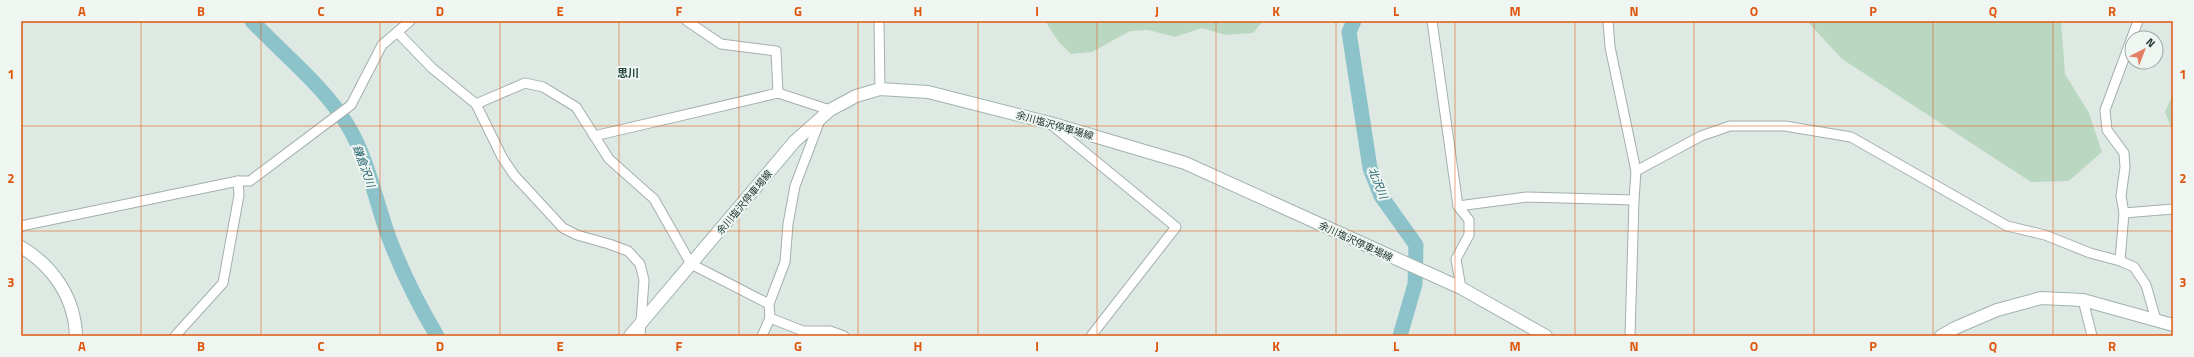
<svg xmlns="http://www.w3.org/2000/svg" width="2194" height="357" font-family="'Titillium Web','Noto Sans JP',sans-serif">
	<rect width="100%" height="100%" fill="#dfe9e4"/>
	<g fill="#bad8c1">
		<polygon points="1045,21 1263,21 1253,33 1226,35 1202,28 1175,37 1148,30 1130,31 1092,52 1071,54 1058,41"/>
		<polygon points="1807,21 2061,21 2065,74 2089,113 2102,152 2069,181 2031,182 1842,59"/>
		<polygon points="2173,94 2173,132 2165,112"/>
	</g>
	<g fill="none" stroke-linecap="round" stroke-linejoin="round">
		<g stroke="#8cc2c9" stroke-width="15">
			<path d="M252,21C284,55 324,86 348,126C368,159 375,199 388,235C401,270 418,304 437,336"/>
			<polyline points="1354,21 1349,32 1370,168 1381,196 1416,245 1415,284 1400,336"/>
		</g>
		<g stroke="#a3b0ab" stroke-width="11">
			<g id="minor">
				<polyline points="687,21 721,44 776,51 778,93"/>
				<polyline points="879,21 880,89"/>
				<polyline points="1432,21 1458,206 1469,220 1469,235 1456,259 1461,288"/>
				<polyline points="1608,21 1610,47 1636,171 1634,200 1630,336"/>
				<polyline points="398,33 432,68 476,104 502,157 514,175 563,228 577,235 609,244 628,251 640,264 644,280 640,336"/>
				<polyline points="476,104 525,83 543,87 576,107 609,159 654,199 691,264 769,304"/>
				<polyline points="1053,126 1176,227 1091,336"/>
				<polyline points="594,136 778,93 830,110"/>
				<polyline points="1636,171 1701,136 1730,126 1785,126 1851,137 2007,226 2045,235 2090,253 2120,261 2134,267 2146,285 2156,320"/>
				<polyline points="1458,206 1527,197 1634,200"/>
				<polyline points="2124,213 2173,209"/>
				<polyline points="21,226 238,181 250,181 351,105 382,45 410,21"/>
				<polyline points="2120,261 2124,213 2121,196 2125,167 2124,153 2107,130 2105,110 2138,21"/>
				<polyline points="2083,300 2092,336"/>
				<polyline points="770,318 803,331 830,331 844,336"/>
				<polyline points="175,336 223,283 239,195 238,181"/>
				<polyline points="762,336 770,318 769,304 785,262 788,224 795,186 820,120"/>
			</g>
		</g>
		<g stroke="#a0b3ac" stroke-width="14">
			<g id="secondary">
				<path d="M21,247C53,266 75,298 76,336"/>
				<polyline points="630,336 795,141 830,110 856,96 880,89 928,92 1050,123 1185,163 1461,288 1546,336"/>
				<polyline points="1941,336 1955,328 1997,310 2041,298 2083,300 2173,325"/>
			</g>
		</g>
		<use href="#minor" stroke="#fff" stroke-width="9"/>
		<use href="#secondary" stroke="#fff" stroke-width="12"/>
	</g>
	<path fill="none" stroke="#de570e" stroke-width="1" stroke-opacity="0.55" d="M141,21V336M261,21V336M380,21V336M500,21V336M619,21V336M739,21V336M858,21V336M978,21V336M1097,21V336M1216,21V336M1336,21V336M1455,21V336M1575,21V336M1694,21V336M1814,21V336M1933,21V336M2053,21V336M21,126H2173M21,231H2173"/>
	<g text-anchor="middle" stroke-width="4" stroke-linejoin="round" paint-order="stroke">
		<g font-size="10" fill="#223731" stroke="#eff6f2">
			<text transform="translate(1055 125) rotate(16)" y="4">余川塩沢停車場線</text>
			<text transform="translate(744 202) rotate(-50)" y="4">余川塩沢停車場線</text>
			<text transform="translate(1356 241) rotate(25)" y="4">余川塩沢停車場線</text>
		</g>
		<g font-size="11" font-weight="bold" fill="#20473c" stroke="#eff6f2">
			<text x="628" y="77">思川</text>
		</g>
		<g font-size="11" font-style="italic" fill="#23626d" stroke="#eff6f2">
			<text transform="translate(364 166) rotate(70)" y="4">鎌倉沢川</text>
			<text transform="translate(1378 183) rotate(68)" y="4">北沢川</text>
		</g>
	</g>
	<rect width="2194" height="357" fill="none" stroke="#eff6f2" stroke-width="44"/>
	<g transform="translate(2144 50) rotate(42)"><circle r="19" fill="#eff6f2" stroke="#9daaa5"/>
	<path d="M0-3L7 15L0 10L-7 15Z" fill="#e37e63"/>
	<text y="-6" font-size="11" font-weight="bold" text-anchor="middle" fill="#223731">N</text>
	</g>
	<rect x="22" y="22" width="2150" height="313" fill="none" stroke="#de570e" stroke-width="1.5"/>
	<g font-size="13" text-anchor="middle" font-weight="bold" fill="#de570e">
		<text x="82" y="16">A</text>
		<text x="201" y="16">B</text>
		<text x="321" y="16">C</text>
		<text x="440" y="16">D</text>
		<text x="560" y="16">E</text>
		<text x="679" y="16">F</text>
		<text x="798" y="16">G</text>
		<text x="918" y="16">H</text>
		<text x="1037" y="16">I</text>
		<text x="1157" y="16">J</text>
		<text x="1276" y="16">K</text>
		<text x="1396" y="16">L</text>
		<text x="1515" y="16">M</text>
		<text x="1634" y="16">N</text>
		<text x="1754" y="16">O</text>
		<text x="1873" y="16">P</text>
		<text x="1993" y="16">Q</text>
		<text x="2112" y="16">R</text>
		<text x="11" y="79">1</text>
		<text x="2183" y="79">1</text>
		<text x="11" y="183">2</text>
		<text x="2183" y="183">2</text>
		<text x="11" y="287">3</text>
		<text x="2183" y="287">3</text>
		<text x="82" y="351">A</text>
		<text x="201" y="351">B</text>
		<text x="321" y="351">C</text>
		<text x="440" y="351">D</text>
		<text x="560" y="351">E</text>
		<text x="679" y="351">F</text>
		<text x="798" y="351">G</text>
		<text x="918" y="351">H</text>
		<text x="1037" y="351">I</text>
		<text x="1157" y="351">J</text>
		<text x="1276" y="351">K</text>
		<text x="1396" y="351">L</text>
		<text x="1515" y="351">M</text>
		<text x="1634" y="351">N</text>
		<text x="1754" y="351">O</text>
		<text x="1873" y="351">P</text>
		<text x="1993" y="351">Q</text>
		<text x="2112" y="351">R</text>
	</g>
</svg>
